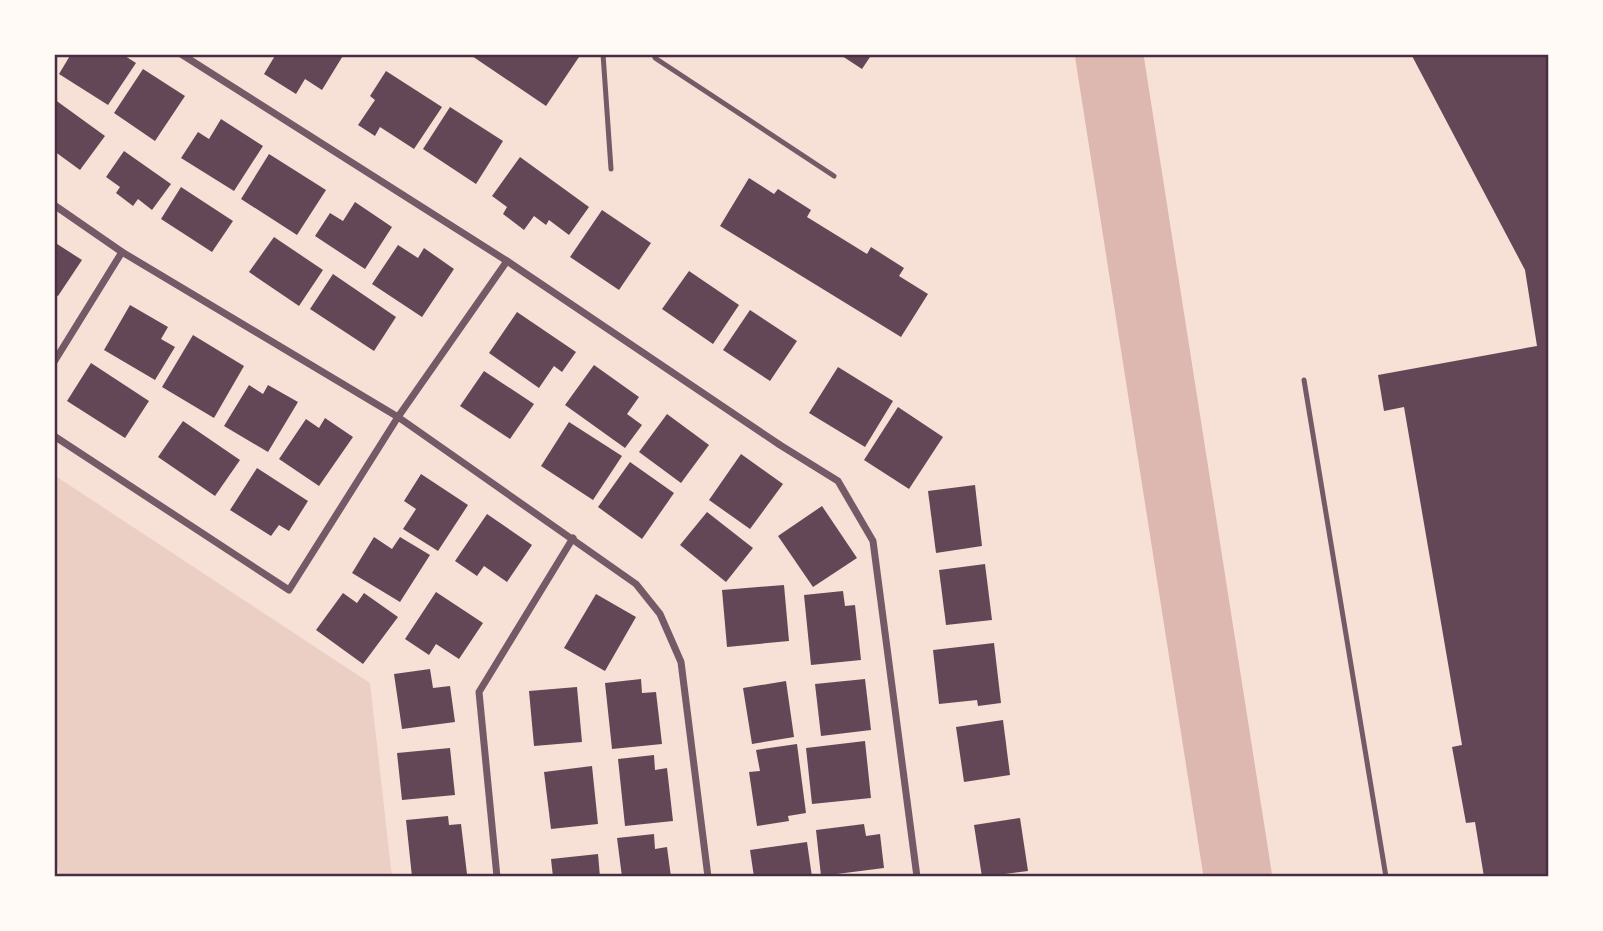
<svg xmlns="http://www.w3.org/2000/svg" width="1603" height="931" font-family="Ubuntu,sans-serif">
	<rect width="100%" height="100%" fill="#f7e1d7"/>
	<polygon fill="#ebcfc5" points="54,475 370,683 392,877 61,877 54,860"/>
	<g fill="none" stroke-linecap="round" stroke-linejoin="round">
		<polyline stroke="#dcb8b0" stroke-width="68" points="1109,54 1238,877"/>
	</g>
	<g fill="#644757">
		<polygon points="71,54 122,54 136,63 108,105 59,74"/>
		<polygon points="276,54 344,54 322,90 305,79 296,94 264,74"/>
		<polygon points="469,54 575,54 579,57 546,106"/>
		<polygon points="839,54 872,54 862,69"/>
		<polygon points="1411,54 1549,54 1549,877 1484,877 1475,822 1466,823 1452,747 1462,745 1404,407 1384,411 1378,375 1537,346 1525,270"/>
		<polygon points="143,69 185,96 155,141 114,113"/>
		<polygon points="386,71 442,107 414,149 380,127 375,136 358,125 375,100 370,96"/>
		<polygon points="54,99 105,136 80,170 54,151"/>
		<polygon points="450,107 503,141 476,184 423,149"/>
		<polygon points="221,119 263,146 234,191 181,158 198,132 209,139"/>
		<polygon points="124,151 171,184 152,210 138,199 133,206 116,193 120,187 106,177"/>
		<polygon points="269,154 326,190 297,235 241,199"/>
		<polygon points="520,157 589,207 569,235 549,220 546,225 534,216 524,230 503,214 507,207 492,196"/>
		<polygon points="749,178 774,194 778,189 811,210 807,217 867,254 871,247 904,268 899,276 928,294 901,337 720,226"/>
		<polygon points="181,187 233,221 212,252 161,219"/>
		<polygon points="355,202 392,227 365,269 315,236 330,213 343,221"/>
		<polygon points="602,210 651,243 619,290 570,257"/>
		<polygon points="274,237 323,270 299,306 249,272"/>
		<polygon points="54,242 82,260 58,296 54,294"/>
		<polygon points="398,245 418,258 424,248 454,269 422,317 372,284"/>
		<polygon points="689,271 739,305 713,344 662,309"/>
		<polygon points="333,274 396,317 374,351 310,309"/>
		<polygon points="130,305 168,327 161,339 175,347 155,380 104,350"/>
		<polygon points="750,310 797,341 770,381 723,350"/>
		<polygon points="517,312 576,352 562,372 554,366 539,388 489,353"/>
		<polygon points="193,335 244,366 214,418 162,387"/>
		<polygon points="91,363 149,401 125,438 67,401"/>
		<polygon points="594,365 639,397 627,414 642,425 625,448 565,405"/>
		<polygon points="838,367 893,401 865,447 809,413"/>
		<polygon points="484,371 534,404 510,439 460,406"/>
		<polygon points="249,385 263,394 268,385 298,402 268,452 224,426"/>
		<polygon points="898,407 943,437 909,489 864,460"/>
		<polygon points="667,414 709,445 681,483 639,452"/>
		<polygon points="325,418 353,437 319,486 279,459 306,419 319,428"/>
		<polygon points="183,421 240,460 215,496 158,457"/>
		<polygon points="569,422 622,456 593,500 541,466"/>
		<polygon points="741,454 783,484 750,529 709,500"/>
		<polygon points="630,462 674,493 642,539 598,507"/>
		<polygon points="257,468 308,501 289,531 279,525 271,536 230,510"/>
		<polygon points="421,474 468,505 438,551 403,529 416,509 404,501"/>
		<polygon points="975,485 982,546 936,553 928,491"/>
		<polygon points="822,506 857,558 813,587 778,536"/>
		<polygon points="707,512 753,548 726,582 680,545"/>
		<polygon points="487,514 532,545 507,582 484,566 477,576 455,561"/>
		<polygon points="374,537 392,549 400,537 430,555 400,602 352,573"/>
		<polygon points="985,564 992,620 946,625 939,570"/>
		<polygon points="784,585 789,641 727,647 722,590"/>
		<polygon points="843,591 845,606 855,605 861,660 811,665 804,595"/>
		<polygon points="436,592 483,623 459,659 436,644 429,655 405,639"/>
		<polygon points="343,593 357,603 364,593 398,617 363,664 316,630"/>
		<polygon points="596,594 636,617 605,671 564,648"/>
		<polygon points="994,643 1001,703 978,706 977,700 939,704 933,650"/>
		<polygon points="430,669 433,688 450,686 455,722 402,729 394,674"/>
		<polygon points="641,679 642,693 656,692 662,744 612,749 605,683"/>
		<polygon points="865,679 871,730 821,736 815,684"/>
		<polygon points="786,681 794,737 752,744 743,688"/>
		<polygon points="577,687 582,742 534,746 529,691"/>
		<polygon points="1003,720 1010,775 964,782 956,727"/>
		<polygon points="865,741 871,798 812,804 806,748"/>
		<polygon points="797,744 806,813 788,816 789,821 757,826 749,772 760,771 756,750"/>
		<polygon points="450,748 455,795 402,800 397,753"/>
		<polygon points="654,755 655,770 667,768 673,821 625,826 618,759"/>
		<polygon points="592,766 598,824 551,829 544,772"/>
		<polygon points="448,816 449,825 461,824 467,874 412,877 406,820"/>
		<polygon points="1020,818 1028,871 982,877 974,825"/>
		<polygon points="864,824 866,836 880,834 884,868 821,876 816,830"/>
		<polygon points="654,834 655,849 667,847 671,877 622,877 617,838"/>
		<polygon points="807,842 812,877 754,877 750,850"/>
		<polygon points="598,854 600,877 553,877 551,859"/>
	</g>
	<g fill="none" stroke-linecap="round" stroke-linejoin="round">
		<g stroke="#755966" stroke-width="5">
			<polyline points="603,54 611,169"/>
			<polyline points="654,54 655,58 834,176"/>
			<polyline points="1304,380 1386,877"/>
		</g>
		<g stroke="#755966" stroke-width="7">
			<polyline points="181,54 507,261 780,445 838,481 873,541 917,877"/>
			<polyline points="54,205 122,252 398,417 636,584 660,614 681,662 708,877"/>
			<polyline points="54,362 122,252"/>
			<polyline points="54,436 289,590 398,417 507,261"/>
			<polyline points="497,877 479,692 573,538"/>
		</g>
	</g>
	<rect width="1603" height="931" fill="none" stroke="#fffaf5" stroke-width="112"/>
	<rect x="56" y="56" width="1491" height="819" fill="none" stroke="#4a2c40" stroke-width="2.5"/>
</svg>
